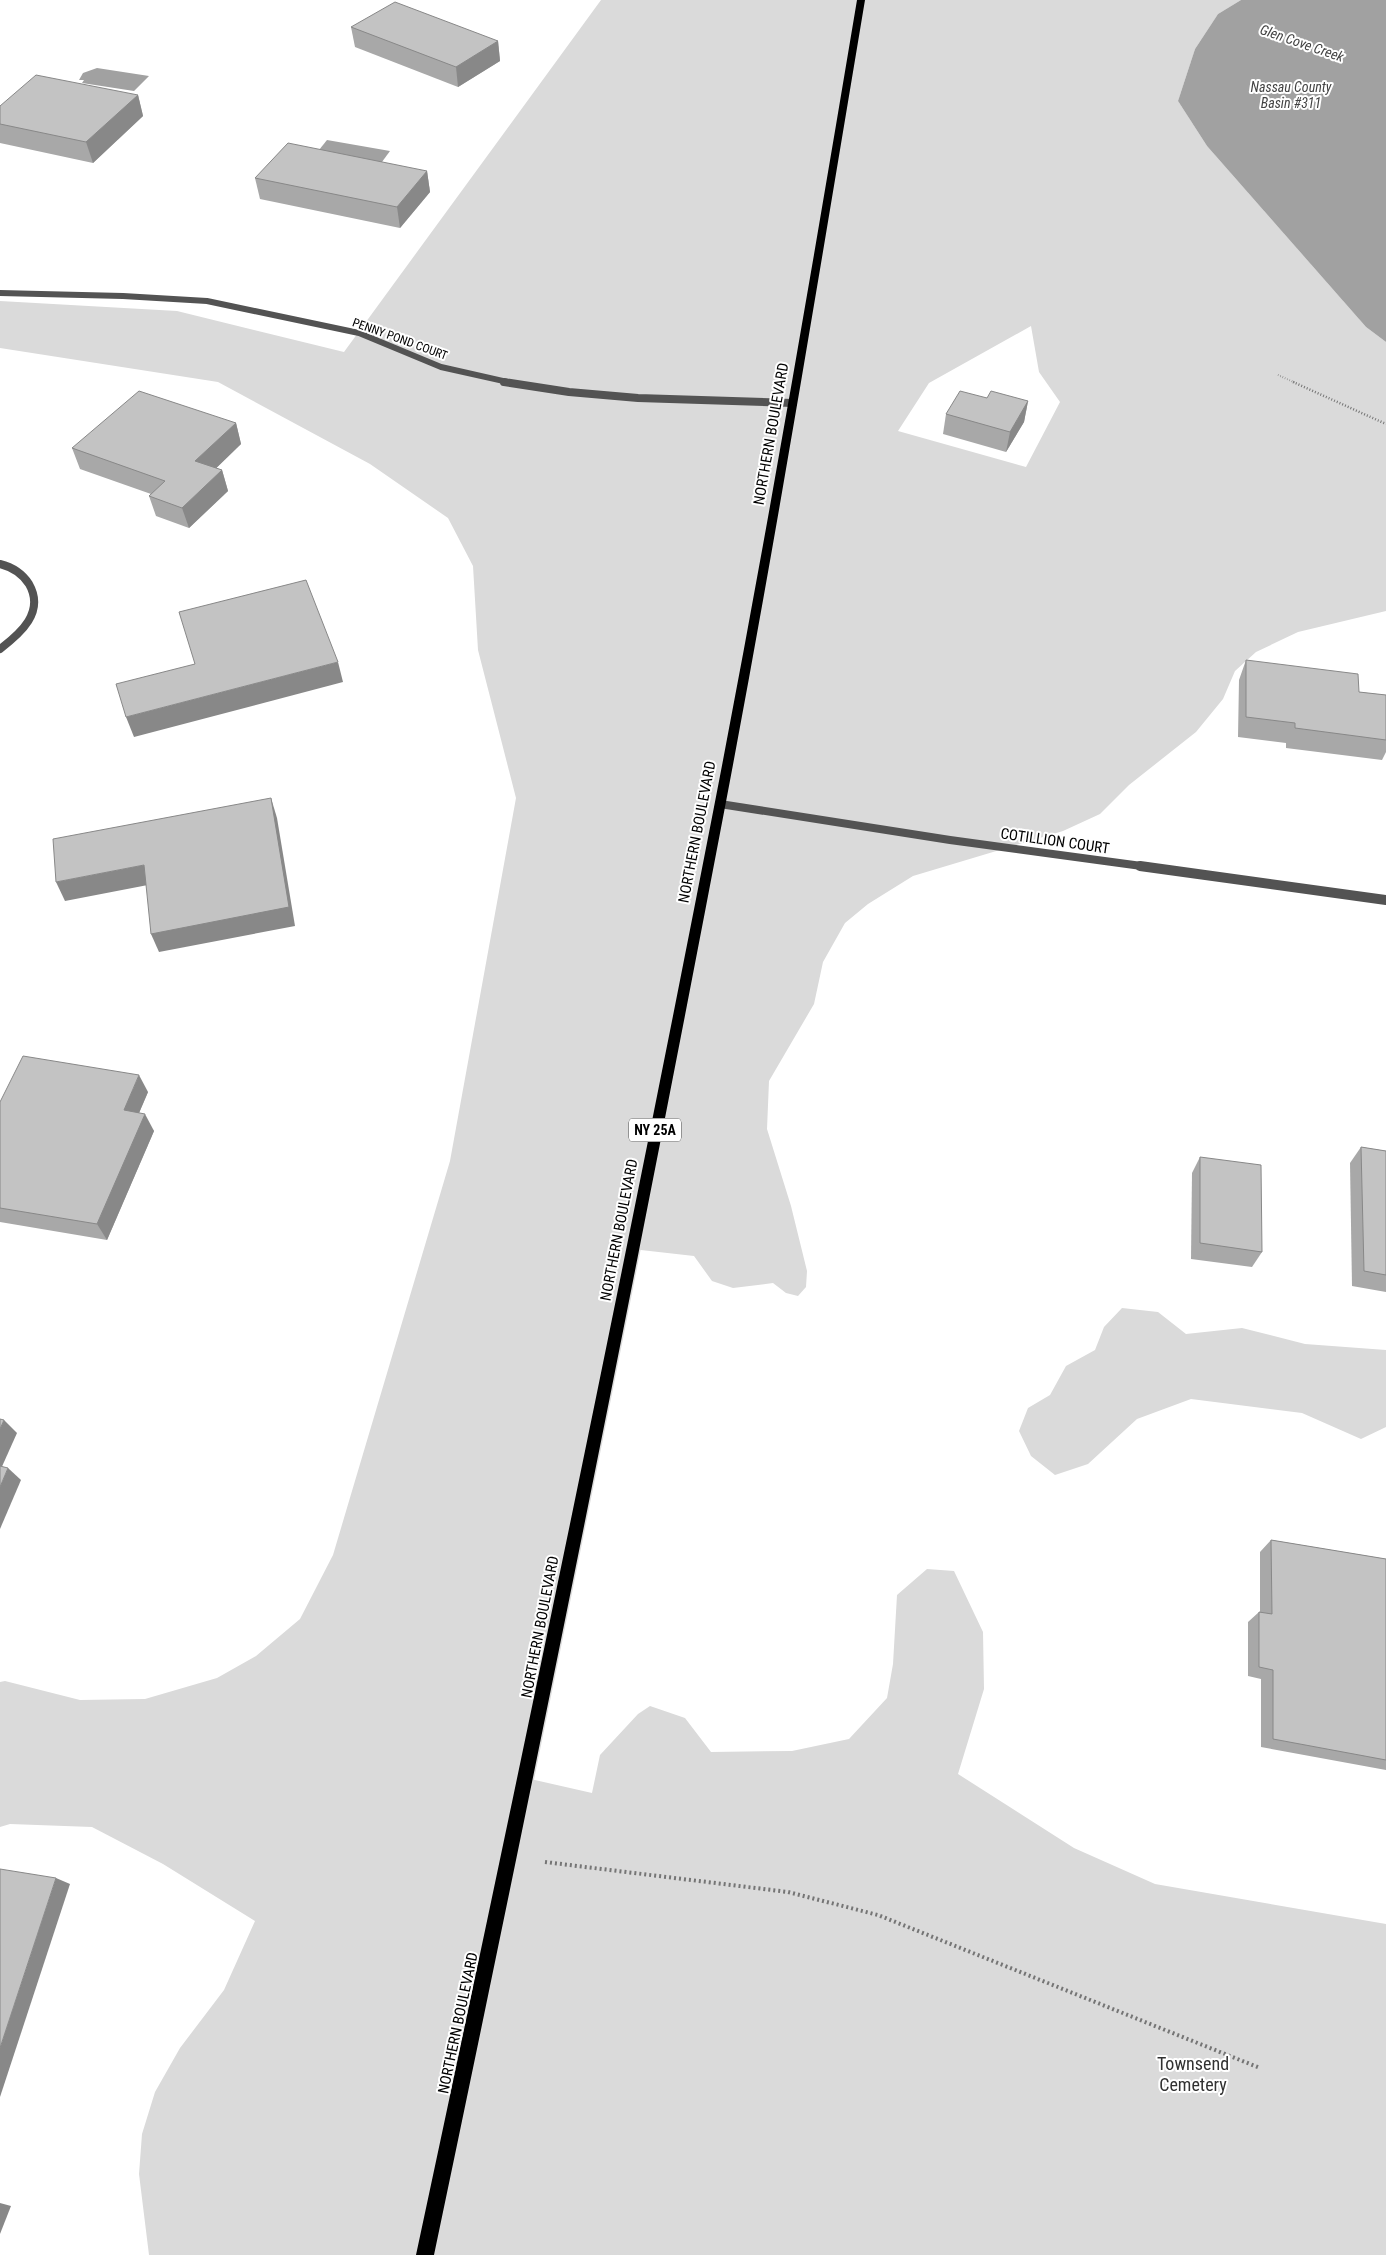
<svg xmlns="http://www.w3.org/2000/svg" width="1386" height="2255" font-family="'Roboto Condensed',sans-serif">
	<rect width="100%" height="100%" fill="#fff"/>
	<g fill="#dadada" fill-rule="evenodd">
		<path d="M601,0H1241L1218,14L1195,49L1178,101L1207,146L1366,327L1386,342V611L1298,632L1256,652L1235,671L1223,699L1196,732L1129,785L1100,814L1063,831L913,876L868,904L845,923L823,962L814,1004L769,1081L767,1129L791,1206L807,1271L806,1287L798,1296L786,1293L773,1283L733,1288L712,1281L694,1256L632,1249L526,1778L592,1793L600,1755L638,1714L650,1706L685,1718L711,1752L792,1751L849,1739L887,1698L893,1664L897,1595L927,1569L954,1571L983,1632L984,1689L958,1774L1074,1848L1155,1884L1386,1924V2255H149L139,2174L142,2134L155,2092L180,2048L224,1990L255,1921L163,1864L92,1827L10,1824L0,1827V1682L5,1681L80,1700L145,1699L217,1678L256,1656L300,1619L333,1555L450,1161L516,798L478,650L473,566L448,518L370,464L218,382L0,348V301L177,311L344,352ZM1031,326L1039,372L1060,402L1026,467L898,431L929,383Z"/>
		<polygon points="1122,1308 1158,1312 1186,1334 1242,1328 1305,1344 1386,1350 1386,1427 1361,1439 1302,1413 1191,1399 1137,1419 1088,1464 1055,1475 1031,1456 1019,1431 1028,1408 1050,1395 1066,1366 1095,1350 1104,1327"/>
	</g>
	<g fill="#a1a1a1">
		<polygon points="1241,0 1386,0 1386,342 1366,327 1207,146 1178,101 1195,49 1218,14"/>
		<polygon points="97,68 149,76 134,91 82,83 84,80 79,80 83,73"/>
		<polygon points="327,140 390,151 379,166 315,155"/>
	</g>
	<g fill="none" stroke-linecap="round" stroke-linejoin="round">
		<g stroke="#dbdbdb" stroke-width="3">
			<path id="primary" d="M857,0H865C820,269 776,539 725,807C633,1291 535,1773 434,2255H416C519,1773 620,1291 714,807C766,539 812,269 857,0Z"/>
		</g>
		<polyline stroke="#757575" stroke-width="2" stroke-dasharray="0.5 2" stroke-linecap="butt" points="1278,375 1296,383"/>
		<polyline stroke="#757575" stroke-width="2.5" stroke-dasharray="1 2" stroke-linecap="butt" points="1293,382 1386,424"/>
		<polyline stroke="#757575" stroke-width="4" stroke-dasharray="2 3" stroke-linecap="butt" points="545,1862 788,1892 878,1915 1260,2068"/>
		<polyline stroke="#535353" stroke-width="6" points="0,293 123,296 207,301 359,333 441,367 512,383"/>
		<g stroke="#535353" stroke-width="8">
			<polyline points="504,382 569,392 638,398 793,403"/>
			<path d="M0,564C12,567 22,573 29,584C45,612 21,633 0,649"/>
			<polyline points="720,804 950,840 1149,867"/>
		</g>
		<polyline stroke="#535353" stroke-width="10" points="1140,866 1386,900"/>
		<use href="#primary" fill="#000" fill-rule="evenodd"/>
	</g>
	<g fill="#a8a8a8">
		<polygon points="351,27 498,41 500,61 458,87 355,47"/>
		<polygon points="138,95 143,116 93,163 0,143 0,106"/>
		<polygon points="427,171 430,192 400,228 260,199 255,178"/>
		<polygon points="987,398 1028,401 1024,422 1006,452 943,434 946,414"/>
		<polygon points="236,423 241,444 216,468 222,470 228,491 189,528 156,516 149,496 151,494 80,469 72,448"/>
		<polygon points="1246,660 1359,692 1386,695 1386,752 1382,760 1286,748 1286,743 1238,737 1239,680"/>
		<polygon points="148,1092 139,1113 154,1131 107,1240 0,1222 0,1102"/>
		<polygon points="1361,1147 1386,1151 1386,1292 1352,1286 1350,1163"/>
		<polygon points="1200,1157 1262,1252 1252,1267 1191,1259 1192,1173"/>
		<polygon points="1271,1540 1386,1559 1386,1770 1261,1747 1261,1679 1248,1676 1248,1622 1259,1612 1260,1612 1260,1552"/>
	</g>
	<g fill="#888">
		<polygon points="498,41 500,61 458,87 456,67"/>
		<polygon points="138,95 143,116 93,163 86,142"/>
		<polygon points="427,171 430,192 400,228 397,207"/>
		<polygon points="1028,401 1024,422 1006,452 1010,432"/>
		<polygon points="236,423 241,444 202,482 195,461"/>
		<polygon points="222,470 228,491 189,528 182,508"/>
		<polygon points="338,662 343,682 134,737 126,717"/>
		<polygon points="271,798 277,818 295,926 159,952 151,934"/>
		<polygon points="144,865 153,884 65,901 56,882"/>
		<polygon points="139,1075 148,1092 133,1127 124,1110"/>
		<polygon points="145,1114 154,1131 107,1240 97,1224"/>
		<polygon points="4,1420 17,1433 0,1471 0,1429"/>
		<polygon points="8,1468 21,1480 0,1529 0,1487"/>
		<polygon points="56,1878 70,1884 0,2097 0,2048"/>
		<polygon points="0,2203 11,2206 0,2234"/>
	</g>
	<g fill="#c3c3c3" stroke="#888">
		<polygon points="395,2 498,41 456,67 351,27"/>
		<polygon points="36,75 138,95 86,142 0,124 0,106"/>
		<polygon points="288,143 427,171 397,207 255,178"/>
		<polygon points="139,391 236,423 195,461 222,470 182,508 149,496 165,481 72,448"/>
		<polygon points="960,391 987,398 991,391 1028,401 1010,432 946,414"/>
		<polygon points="306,580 338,662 126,717 116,684 195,664 179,612"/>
		<polygon points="1246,660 1358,674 1359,692 1386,695 1386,740 1295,728 1295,723 1246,717"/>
		<polygon points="271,798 289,907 151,934 144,865 56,882 53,839"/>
		<polygon points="23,1056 139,1075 124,1110 145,1114 97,1224 0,1208 0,1102"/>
		<polygon points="1361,1147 1386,1151 1386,1275 1364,1271"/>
		<polygon points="1200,1157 1261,1165 1262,1252 1200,1243"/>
		<polygon points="0,1419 4,1420 0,1429"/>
		<polygon points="0,1466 8,1468 0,1487"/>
		<polygon points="1271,1540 1386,1559 1386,1760 1273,1739 1273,1670 1259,1667 1259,1612 1272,1614"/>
		<polygon points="0,1869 56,1878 0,2048"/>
	</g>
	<g text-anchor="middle" stroke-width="4" stroke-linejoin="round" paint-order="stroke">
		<g font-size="12" fill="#000" stroke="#fff">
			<text transform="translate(400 339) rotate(20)" y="4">PENNY POND COURT</text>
		</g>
		<g font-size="14" font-style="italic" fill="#424242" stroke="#fff">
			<text transform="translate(1302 43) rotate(19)" y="5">Glen Cove Creek</text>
			<text x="1291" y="92">Nassau County<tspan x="1291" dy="16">Basin #311</tspan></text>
		</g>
		<rect fill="#fff" stroke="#4c4c4c" stroke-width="1" x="629" y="1118.5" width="52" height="23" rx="4"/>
		<g font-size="14" font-weight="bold" fill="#000">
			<text x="655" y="1135">NY 25A</text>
		</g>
		<g font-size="15" fill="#000" stroke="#fff">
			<text transform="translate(771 434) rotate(-80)" y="5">NORTHERN BOULEVARD</text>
			<text transform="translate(697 832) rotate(-79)" y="5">NORTHERN BOULEVARD</text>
			<text transform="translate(1055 841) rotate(8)" y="5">COTILLION COURT</text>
			<text transform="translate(619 1230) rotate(-79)" y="5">NORTHERN BOULEVARD</text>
			<text transform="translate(540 1627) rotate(-79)" y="5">NORTHERN BOULEVARD</text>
			<text transform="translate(458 2023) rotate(-78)" y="5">NORTHERN BOULEVARD</text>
		</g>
		<g font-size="18" fill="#313131" stroke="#fff">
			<text x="1193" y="2070">Townsend<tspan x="1193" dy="21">Cemetery</tspan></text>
		</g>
	</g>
</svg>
